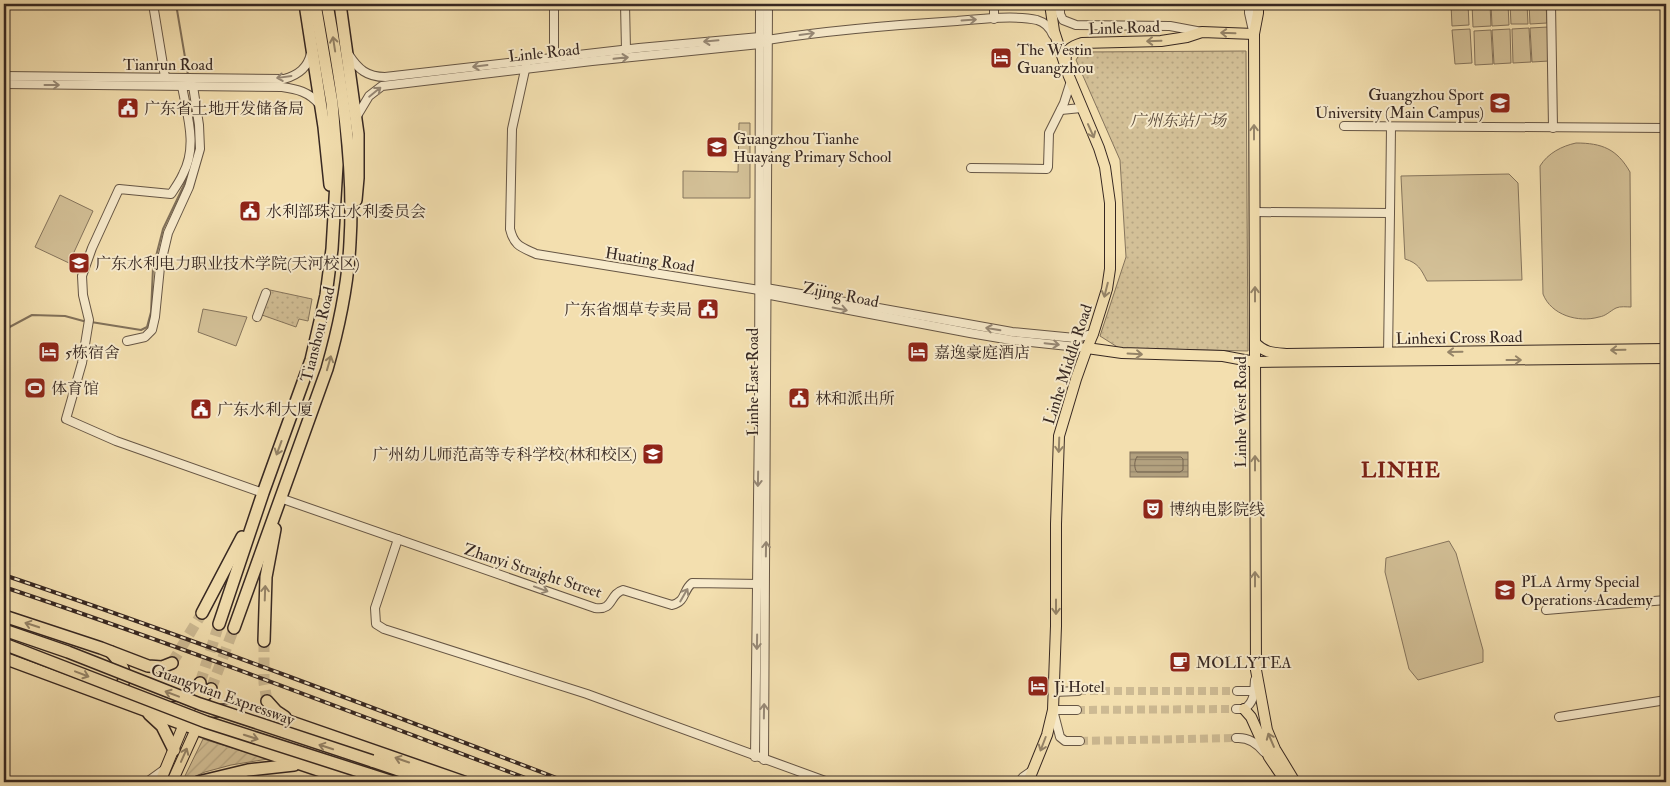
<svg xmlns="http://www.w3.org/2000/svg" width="1670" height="786" font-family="'IM FELL Double Pica','Noto Serif SC',serif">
	<defs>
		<pattern id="park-dots" width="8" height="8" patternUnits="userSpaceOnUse" patternTransform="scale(1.25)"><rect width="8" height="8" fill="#d3c097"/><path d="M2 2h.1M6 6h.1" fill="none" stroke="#b6a582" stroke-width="1.8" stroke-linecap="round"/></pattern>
		<pattern id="garden-furrows" width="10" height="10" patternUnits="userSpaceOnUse" patternTransform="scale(1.25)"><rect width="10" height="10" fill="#d3c097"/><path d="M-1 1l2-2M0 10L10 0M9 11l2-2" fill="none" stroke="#b6a582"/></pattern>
		<pattern id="water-rules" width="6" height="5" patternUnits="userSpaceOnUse" patternTransform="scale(1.25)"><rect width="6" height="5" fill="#b3a17f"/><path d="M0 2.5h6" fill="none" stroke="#928368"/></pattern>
	</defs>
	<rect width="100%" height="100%" fill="#f3dfaf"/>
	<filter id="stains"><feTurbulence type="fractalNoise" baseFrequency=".004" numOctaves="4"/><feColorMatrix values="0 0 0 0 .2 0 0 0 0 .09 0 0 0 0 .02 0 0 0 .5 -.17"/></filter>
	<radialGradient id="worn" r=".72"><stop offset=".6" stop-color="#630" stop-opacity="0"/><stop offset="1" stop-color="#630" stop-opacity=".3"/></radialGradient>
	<g fill="url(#park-dots)" stroke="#85745c">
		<polygon points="1246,51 1248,351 1119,348 1100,336 1126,257 1120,160 1076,60 1081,52"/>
		<polygon points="270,290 312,299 308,321 299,319 296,327 262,315"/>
	</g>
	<polygon fill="url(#garden-furrows)" stroke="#85745c" points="203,739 268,759 231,765 205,772 182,782"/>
	<g fill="#d3c097" stroke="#85745c">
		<polygon points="1451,4 1468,4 1469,25 1452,26"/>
		<polygon points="1472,4 1490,4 1491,26 1473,27"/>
		<polygon points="1491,4 1508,4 1509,25 1492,26"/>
		<polygon points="1510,4 1527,4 1528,24 1511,24"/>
		<polygon points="1529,4 1546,4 1547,23 1530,24"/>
		<polygon points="1548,27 1549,61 1532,62 1530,28"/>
		<polygon points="1529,28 1531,62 1513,63 1512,29"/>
		<polygon points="1470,29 1472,63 1455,64 1452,30"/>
		<polygon points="1510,29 1511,63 1494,64 1492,30"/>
		<polygon points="1491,30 1493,64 1475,65 1474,31"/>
		<polygon points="739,123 750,123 750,198 683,198 683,171 738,172"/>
		<path d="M1576,143C1602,143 1617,149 1630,172L1631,307C1627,307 1620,306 1616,308C1610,311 1606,316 1599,317C1578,323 1551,315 1543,294L1540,166C1548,153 1562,146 1576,143Z"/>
		<path d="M1509,174L1518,183L1522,280L1427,281C1421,269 1418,263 1405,259L1401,176Z"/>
		<polygon points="60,195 93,211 69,263 35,247"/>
		<polygon points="203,309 247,317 236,346 198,332"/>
		<polygon points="1449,541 1456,553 1483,650 1483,662 1418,680 1409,669 1385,572 1386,558"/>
	</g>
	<rect fill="url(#water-rules)" stroke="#81715a" x="1130" y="452" width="58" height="25"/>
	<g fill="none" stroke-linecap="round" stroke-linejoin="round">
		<path stroke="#756450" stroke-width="1" d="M1137,457H1181L1183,459V470L1180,472H1137C1134,469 1134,460 1137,457Z"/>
		<g stroke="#81715a" stroke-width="2">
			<polyline points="176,4 188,75"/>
			<polyline points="192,159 196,148 194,119"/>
			<polyline points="91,322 141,330 147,327 151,312 153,268 163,229 184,185 188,171"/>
			<polyline points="4,330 32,315 65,316 87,322"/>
		</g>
		<g stroke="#cdba93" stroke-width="8" stroke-dasharray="8 4" stroke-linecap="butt">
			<polyline points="1078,691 1237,691"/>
			<polyline points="1077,710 1236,709"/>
			<polyline points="1080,741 1236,738"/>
		</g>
		<g stroke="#cdba93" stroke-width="11" stroke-dasharray="11 5.5" stroke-linecap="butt">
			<polyline points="264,641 264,683 267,701"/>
			<polyline points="172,663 202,613"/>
			<polyline points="200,683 219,624"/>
			<polyline points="211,689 234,628"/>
		</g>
		<g stroke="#665645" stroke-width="10">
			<g id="minor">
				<polyline points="153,4 165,77"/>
				<polyline points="554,4 554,58"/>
				<polyline points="625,4 626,50"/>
				<polyline points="994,4 994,19"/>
				<polyline points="1060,4 1060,14 1063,20 1076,25 1170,26 1202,32"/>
				<polyline points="1249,4 1249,13 1253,31"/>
				<polyline points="1551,4 1553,128"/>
				<path d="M349,55C358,69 367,77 385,77L639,48L760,37L763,39"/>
				<path d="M527,61L512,129L510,229C514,246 521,247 536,254L759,290L765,294L970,333L1011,340L1087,348"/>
				<path d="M4,76L284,79C298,75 308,68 311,53"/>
				<path d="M4,84L282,87C297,89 309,92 319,104"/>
				<path d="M182,86C187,115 198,146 183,174C180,181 175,188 171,194L119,189L92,248L82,276L83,295L89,320L82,363L66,419L116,441L263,493"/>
				<polyline points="1061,110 1081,108"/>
				<path d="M357,120V116L369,96L382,86L592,61L760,44L767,40C830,30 893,25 957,21C979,19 1016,15 1037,20C1044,22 1050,28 1053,35"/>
				<polyline points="1344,126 1666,128"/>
				<polyline points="971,168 1047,169 1048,167 1049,133 1064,103 1071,81"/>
				<polyline points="1254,212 1390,213 1391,127"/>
				<polyline points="761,290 766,288 795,293 1012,332 1075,338 1093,334"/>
				<polyline points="257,317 266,293"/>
				<polyline points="127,341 145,337 152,330 155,317 160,267 168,233 189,187 200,149 199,125 193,86"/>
				<polyline points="1388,356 1390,213"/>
				<path d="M280,498L595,608C614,611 609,594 623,590L672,605C687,601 682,591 692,583L761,584"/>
				<polyline points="398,539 375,608 376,624 384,629 587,694 828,782"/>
				<polyline points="1546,610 1666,600"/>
				<polyline points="1237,691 1254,691"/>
				<polyline points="1054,692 1078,691"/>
				<path d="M1236,709H1244C1255,702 1254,692 1255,680"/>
				<polyline points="1077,710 1053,710 1060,737 1065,741 1080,741"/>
				<polyline points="1559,717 1666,700"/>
				<path d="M1236,738C1248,737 1257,743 1264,752"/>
				<polyline points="755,757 759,416 760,4"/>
				<polyline points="764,760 768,4"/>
				<polyline points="147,782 165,769"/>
				<polyline points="1019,782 1023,777 1033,770"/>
			</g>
		</g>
		<g stroke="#372822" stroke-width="12">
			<g id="major">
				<polyline points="1258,4 1258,13 1254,34 1256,670 1267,730 1275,749 1295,782"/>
				<path d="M1066,62C1064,50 1072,46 1082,43L1161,41L1187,37L1202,32L1254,34"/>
				<path d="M1255,343C1265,353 1273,353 1286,354L1666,349"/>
				<polyline points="1087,348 1122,353 1223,356 1255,362 1666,358"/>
				<polyline points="1244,709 1251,717 1269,757 1286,782"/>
				<polyline points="160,782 184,724"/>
				<polyline points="172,782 196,729"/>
				<polyline points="1028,782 1047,735 1053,710 1056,626 1056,524 1059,436 1076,379 1087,348 1093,334 1107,289 1110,269 1110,203 1105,167 1099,148 1068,74 1054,31 1050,4"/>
			</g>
		</g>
		<g stroke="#372822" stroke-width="14">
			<g id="highway">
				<polyline points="305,4 324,127 330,185"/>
				<polyline points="340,4 358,134 358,178 356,200"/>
				<polyline points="202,613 242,537"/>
				<polyline points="4,616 101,648 148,666 162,667 172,663"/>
				<polyline points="219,624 263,493 311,360 326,295 332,249 337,165 332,103 315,4"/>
				<path d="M234,628L327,369C339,327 348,285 350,242C355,162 341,82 327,4"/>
				<polyline points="264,641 266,577 275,529"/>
				<polyline points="4,658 196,729 354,782"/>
				<polyline points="200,683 201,706"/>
				<path d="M110,691L121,686C130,674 120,662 111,652"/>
				<polyline points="267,701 276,711 285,717"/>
				<path d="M169,708C190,708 197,705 211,689"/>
				<polyline points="149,714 162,726 174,750"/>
				<polyline points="188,721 203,712 226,710 239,710 277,717 464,782"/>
				<polyline points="372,761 434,782"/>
				<polyline points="368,774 393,782"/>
				<polyline points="198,782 248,770 294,765"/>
			</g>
		</g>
		<use href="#minor" stroke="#f7eacb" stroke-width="8"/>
		<use href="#major" stroke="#f3dfaf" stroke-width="10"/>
		<use href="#highway" stroke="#f3dfaf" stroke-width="11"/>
		<g stroke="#372822" stroke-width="4">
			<g id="rail">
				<path d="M4,575C193,639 380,710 567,782"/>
				<path d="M4,587C183,647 359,715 536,782"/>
			</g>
		</g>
		<use href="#rail" stroke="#f7eacb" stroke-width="2" stroke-dasharray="5.5" stroke-linecap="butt"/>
		<g stroke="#372822" stroke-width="14" stroke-linecap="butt">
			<g id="highway-bridge">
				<polyline points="4,630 68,652 200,704 372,761"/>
				<polyline points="4,644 206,722 368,774"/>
			</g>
		</g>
		<use href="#highway-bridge" stroke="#f3dfaf" stroke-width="11"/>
	</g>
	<defs><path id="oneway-shaft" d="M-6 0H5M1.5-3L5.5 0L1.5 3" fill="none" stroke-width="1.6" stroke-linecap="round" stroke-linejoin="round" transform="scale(1.25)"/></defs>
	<g stroke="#978976">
		<use href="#oneway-shaft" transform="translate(969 20) rotate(-4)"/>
		<use href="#oneway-shaft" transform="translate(807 34) rotate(-8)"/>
		<use href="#oneway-shaft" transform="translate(711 41) rotate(175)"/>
		<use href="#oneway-shaft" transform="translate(621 58) rotate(-6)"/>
		<use href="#oneway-shaft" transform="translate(480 66) rotate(173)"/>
		<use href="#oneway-shaft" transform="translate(284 77) rotate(172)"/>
		<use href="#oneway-shaft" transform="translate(52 85)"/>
		<use href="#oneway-shaft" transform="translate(375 92) rotate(-39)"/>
		<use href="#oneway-shaft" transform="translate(840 309) rotate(11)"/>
		<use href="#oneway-shaft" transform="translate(993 329) rotate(-171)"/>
		<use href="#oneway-shaft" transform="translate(1052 344) rotate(6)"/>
		<use href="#oneway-shaft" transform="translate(758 479) rotate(91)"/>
		<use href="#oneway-shaft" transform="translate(766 549) rotate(-89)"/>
		<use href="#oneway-shaft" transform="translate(541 589) rotate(20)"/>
		<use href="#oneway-shaft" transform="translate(684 595) rotate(-60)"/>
		<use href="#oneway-shaft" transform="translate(757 642) rotate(91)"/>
		<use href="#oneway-shaft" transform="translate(764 711) rotate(-89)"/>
	</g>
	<g stroke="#958468">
		<use href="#oneway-shaft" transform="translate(1228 33) rotate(-178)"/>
		<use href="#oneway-shaft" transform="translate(1154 41) rotate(178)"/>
		<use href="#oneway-shaft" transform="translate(334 44) rotate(-99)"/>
		<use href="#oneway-shaft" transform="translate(1091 131) rotate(66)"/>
		<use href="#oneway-shaft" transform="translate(1254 132) rotate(-90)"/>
		<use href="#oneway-shaft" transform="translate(1106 290) rotate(104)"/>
		<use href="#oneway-shaft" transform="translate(1255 294) rotate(-90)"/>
		<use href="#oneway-shaft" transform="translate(1618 350) rotate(179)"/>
		<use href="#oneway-shaft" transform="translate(1455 352) rotate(179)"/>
		<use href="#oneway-shaft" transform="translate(1135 354) rotate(3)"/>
		<use href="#oneway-shaft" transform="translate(1514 360)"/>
		<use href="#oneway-shaft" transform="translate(329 363) rotate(-74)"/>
		<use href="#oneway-shaft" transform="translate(1059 445) rotate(92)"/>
		<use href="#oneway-shaft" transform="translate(279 448) rotate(110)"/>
		<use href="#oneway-shaft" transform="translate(1255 463) rotate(-90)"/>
		<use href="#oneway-shaft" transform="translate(1255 579) rotate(-90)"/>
		<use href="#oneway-shaft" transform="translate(265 593) rotate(-88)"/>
		<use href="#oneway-shaft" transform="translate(1056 607) rotate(90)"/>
		<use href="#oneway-shaft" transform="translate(32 625) rotate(-162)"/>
		<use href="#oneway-shaft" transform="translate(82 674) rotate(21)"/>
		<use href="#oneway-shaft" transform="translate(172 694) rotate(-159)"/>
		<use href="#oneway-shaft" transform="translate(251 737) rotate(18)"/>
		<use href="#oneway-shaft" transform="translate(1271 740) rotate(-113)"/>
		<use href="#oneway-shaft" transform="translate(1043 744) rotate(111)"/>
		<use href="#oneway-shaft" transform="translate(326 747) rotate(-162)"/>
		<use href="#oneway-shaft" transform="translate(184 755) rotate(-66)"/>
		<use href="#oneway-shaft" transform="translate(402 760) rotate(-161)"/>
	</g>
	<defs>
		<g id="hotel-square" transform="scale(1.125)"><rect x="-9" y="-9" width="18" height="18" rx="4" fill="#8f2418" stroke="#f7eacb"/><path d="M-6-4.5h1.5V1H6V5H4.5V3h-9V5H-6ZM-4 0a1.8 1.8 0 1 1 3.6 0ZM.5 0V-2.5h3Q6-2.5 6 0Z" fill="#fff"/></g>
		<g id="university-square" transform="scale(1.125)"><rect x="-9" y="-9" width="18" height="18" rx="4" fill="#8f2418" stroke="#f7eacb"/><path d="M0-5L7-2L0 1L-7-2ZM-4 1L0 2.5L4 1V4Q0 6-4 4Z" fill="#fff"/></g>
		<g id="civic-square" transform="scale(1.125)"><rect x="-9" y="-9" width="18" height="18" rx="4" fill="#8f2418" stroke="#f7eacb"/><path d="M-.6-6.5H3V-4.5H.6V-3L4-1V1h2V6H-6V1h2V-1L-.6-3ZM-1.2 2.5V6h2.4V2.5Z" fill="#fff"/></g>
		<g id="school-square" transform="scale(1.125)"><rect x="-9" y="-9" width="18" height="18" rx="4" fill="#8f2418" stroke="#f7eacb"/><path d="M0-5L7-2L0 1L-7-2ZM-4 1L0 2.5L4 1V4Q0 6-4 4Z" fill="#fff"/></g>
		<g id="stadium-square" transform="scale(1.125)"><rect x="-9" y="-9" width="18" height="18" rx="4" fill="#8f2418" stroke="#f7eacb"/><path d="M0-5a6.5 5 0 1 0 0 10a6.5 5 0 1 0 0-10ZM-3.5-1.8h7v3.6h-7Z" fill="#fff"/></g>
		<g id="theatre-square" transform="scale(1.125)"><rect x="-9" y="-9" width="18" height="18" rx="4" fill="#8f2418" stroke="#f7eacb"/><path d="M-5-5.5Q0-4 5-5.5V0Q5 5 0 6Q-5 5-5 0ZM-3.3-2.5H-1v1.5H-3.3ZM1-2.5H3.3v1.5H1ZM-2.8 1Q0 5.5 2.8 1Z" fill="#fff"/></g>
		<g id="cafe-square" transform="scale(1.125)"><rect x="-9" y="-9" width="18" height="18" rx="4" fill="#8f2418" stroke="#f7eacb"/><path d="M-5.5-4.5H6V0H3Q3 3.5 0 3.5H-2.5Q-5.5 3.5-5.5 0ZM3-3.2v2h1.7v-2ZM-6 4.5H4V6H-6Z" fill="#fff"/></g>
	</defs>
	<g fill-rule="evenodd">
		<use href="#hotel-square" x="1001" y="58"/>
		<use href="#university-square" x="1500" y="103"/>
		<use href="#civic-square" x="128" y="108"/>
		<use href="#school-square" x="717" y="147"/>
		<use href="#civic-square" x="250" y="211"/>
		<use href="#university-square" x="79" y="263"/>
		<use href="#civic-square" x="708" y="309"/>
		<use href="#hotel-square" x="49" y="352"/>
		<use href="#hotel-square" x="918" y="352"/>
		<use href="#stadium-square" x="35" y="388"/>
		<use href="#civic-square" x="799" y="398"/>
		<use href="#civic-square" x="201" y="409"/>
		<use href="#school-square" x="653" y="454"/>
		<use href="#theatre-square" x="1153" y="509"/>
		<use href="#university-square" x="1505" y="590"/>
		<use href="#cafe-square" x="1180" y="662"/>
		<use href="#hotel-square" x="1038" y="686"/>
	</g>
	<g text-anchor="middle" stroke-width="4" stroke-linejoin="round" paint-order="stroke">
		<g font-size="16" fill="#372822" stroke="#f7eacb">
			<text transform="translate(1124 27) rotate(-2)" y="6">Linle Road</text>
			<text transform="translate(544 52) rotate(-6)" y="6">Linle Road</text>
			<text x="168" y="70">Tianrun Road</text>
			<text transform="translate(650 259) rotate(9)" y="6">Huating Road</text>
			<text transform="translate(841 294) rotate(11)" y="6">Zijing Road</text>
			<text transform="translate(317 334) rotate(-76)" y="6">Tianshou Road</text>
			<text transform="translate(1459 337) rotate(-1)" y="6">Linhexi Cross Road</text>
			<text transform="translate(1067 364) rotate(-72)" y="6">Linhe Middle Road</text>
			<text transform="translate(752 382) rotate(-90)" y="6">Linhe East Road</text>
			<text transform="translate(1240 412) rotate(-90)" y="6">Linhe West Road</text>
			<text transform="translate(533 570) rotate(18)" y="6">Zhanyi Straight Street</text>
			<text transform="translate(223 694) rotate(20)" y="6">Guangyuan Expressway</text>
		</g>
		<g font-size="16" fill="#372822" stroke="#f7eacb" text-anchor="start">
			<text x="1017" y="55">The Westin<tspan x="1017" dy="18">Guangzhou</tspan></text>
			<text x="1484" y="100" text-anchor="end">Guangzhou Sport<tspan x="1484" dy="18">University (Main Campus)</tspan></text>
			<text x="144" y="114">广东省土地开发储备局</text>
			<text x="733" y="144">Guangzhou Tianhe<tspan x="733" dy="18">Huayang Primary School</tspan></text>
			<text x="266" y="217">水利部珠江水利委员会</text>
			<text x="95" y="269">广东水利电力职业技术学院(天河校区)</text>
			<text x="692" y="315" text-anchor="end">广东省烟草专卖局</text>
			<text x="65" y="358">5栋宿舍</text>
			<text x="934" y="358">嘉逸豪庭酒店</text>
			<text x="51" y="394">体育馆</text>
			<text x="815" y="404">林和派出所</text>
			<text x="217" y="415">广东水利大厦</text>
			<text x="637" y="460" text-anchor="end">广州幼儿师范高等专科学校(林和校区)</text>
			<text x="1169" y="515">博纳电影院线</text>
			<text x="1521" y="587">PLA Army Special<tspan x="1521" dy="18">Operations Academy</tspan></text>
			<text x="1196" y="668">MOLLYTEA</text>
			<text x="1054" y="692">Ji Hotel</text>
		</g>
		<g font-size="16" font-style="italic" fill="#5e4e3f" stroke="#f7eacb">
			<text x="1178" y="126">广州东站广场</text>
		</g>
		<g font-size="21" font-weight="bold" letter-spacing="1" fill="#7a1f14" stroke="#f7eacb">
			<text x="1401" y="477">LINHE</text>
		</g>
	</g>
	<rect width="1670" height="786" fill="none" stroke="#f3dfaf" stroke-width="20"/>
	<rect x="5" y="5" width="1660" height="776" fill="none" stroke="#372822" stroke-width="2.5"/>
	<rect x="10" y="10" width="1650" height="766" fill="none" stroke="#372822"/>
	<rect width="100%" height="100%" filter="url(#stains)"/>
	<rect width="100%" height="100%" fill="url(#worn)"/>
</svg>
